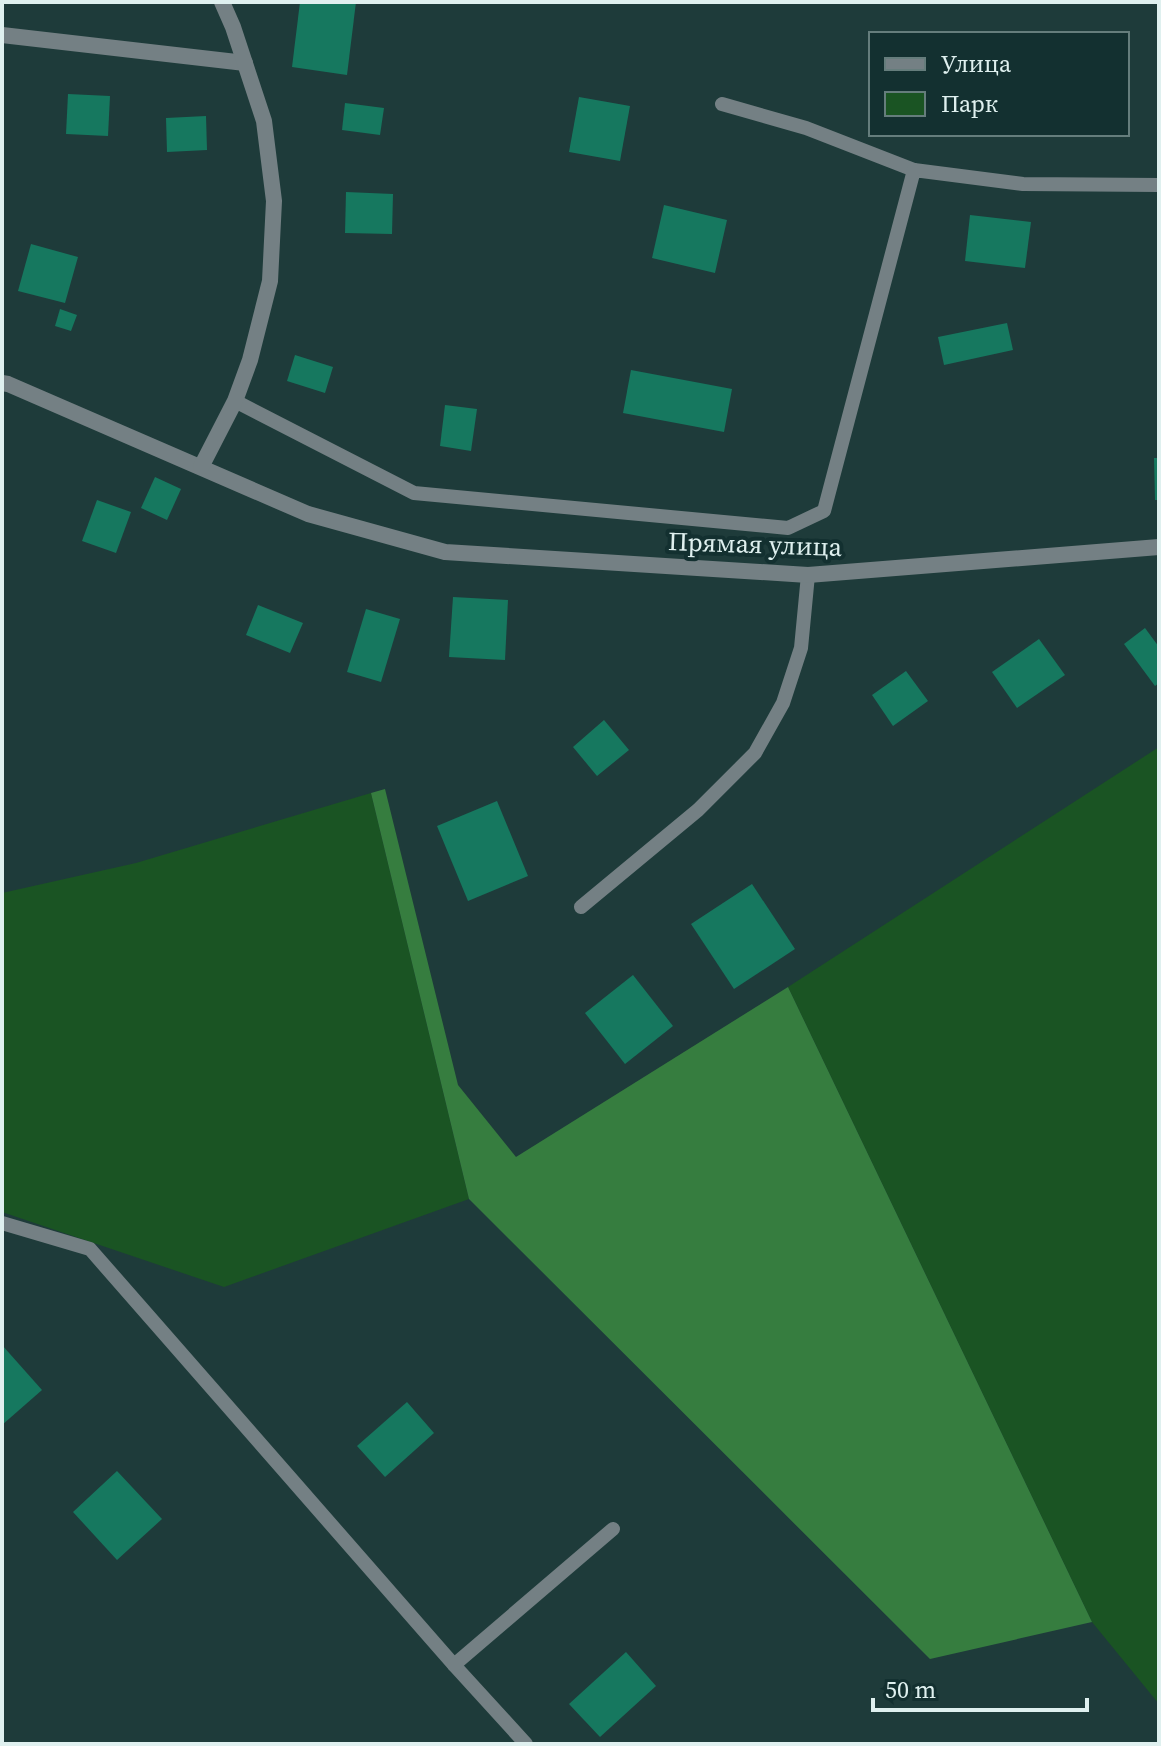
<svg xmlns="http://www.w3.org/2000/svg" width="1161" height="1746" font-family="'Source Serif 4',serif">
	<rect width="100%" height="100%" fill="#1e3b3a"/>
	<g fill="#1a5423">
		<polygon points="1159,747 1159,1704 1092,1622 788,987"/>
		<polygon points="371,793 469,1199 224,1287 2,1212 2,893 136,863"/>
	</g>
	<polygon fill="#367d3f" points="385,789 458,1085 516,1157 788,987 1092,1622 930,1659 469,1199 371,793"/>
	<g fill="#16785f">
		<polygon points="300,2 356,2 347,75 292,67"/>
		<polygon points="68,94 110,96 108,136 66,134"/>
		<polygon points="579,97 630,106 620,161 569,152"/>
		<polygon points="345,103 384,108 380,135 342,130"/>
		<polygon points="206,116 207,150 167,152 166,118"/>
		<polygon points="346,192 393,194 392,234 345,233"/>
		<polygon points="664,205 727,220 715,273 652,258"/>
		<polygon points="970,215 1031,222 1025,268 965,261"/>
		<polygon points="31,244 78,257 65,303 18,291"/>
		<polygon points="60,309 77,315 71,331 55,326"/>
		<polygon points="1007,323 1013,350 944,365 938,337"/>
		<polygon points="295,355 333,367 325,393 287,381"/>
		<polygon points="631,370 732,389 724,432 623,413"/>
		<polygon points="445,405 477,409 471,451 440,446"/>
		<polygon points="1154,458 1159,458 1159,500 1155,500"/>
		<polygon points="155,477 181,489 167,520 141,508"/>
		<polygon points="97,500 131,512 116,553 82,541"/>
		<polygon points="453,597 508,600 505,660 449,657"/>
		<polygon points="258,605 303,623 290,653 246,635"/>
		<polygon points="366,609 400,619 381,682 347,672"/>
		<polygon points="1145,628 1159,647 1159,683 1155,686 1124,644"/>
		<polygon points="1039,639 1065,675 1017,708 992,672"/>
		<polygon points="906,671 928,701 893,726 872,695"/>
		<polygon points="604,720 629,750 597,776 573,747"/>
		<polygon points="497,801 528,876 468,901 437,826"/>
		<polygon points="752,884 795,949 734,989 691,924"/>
		<polygon points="633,975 673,1026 625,1064 585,1013"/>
		<polygon points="2,1345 42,1390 2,1425"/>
		<polygon points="407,1402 434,1433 385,1477 357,1446"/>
		<polygon points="117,1471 162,1519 117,1560 73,1512"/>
		<polygon points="626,1652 656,1686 600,1737 569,1704"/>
	</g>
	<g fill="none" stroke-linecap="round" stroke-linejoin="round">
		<g stroke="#748084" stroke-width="14">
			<polyline points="722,104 806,128 914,170"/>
			<polyline points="235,401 414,493 788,528 824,511 914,170 1023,184 1159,185"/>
			<polyline points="581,907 698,810 755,753 783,703 801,648 808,575"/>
			<polyline points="2,1223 90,1249 454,1665 526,1744"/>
			<polyline points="454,1665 613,1529"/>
		</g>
		<g stroke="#748084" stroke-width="16">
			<polyline points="2,35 245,63"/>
			<polyline points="2,383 8,384 308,514 445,552 808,575 1159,547"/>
			<polyline points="201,467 235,401 250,360 270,281 274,201 264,121 233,27 222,2"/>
		</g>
	</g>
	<g text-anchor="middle" stroke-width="8" stroke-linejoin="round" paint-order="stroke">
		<g font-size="26" fill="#dff0ef" stroke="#133030">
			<text transform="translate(755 544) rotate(2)" y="9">Прямая улица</text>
		</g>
	</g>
	<rect width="1161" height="1746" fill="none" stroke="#dff0ef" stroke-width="8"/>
	<rect x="869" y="32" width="260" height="104" fill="#133030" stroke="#657d7c" stroke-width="2"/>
	<rect x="885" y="58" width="40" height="12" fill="#748084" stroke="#657d7c" stroke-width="2"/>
	<text x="941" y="72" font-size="24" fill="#dff0ef">Улица</text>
	<rect x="885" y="92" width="40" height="24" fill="#1a5423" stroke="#657d7c" stroke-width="2"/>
	<text x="941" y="112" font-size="24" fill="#dff0ef">Парк</text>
	<path d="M873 1698v12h214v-12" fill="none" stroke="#dff0ef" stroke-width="4"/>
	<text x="885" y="1698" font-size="24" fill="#dff0ef" stroke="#133030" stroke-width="6" paint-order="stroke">50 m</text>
</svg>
